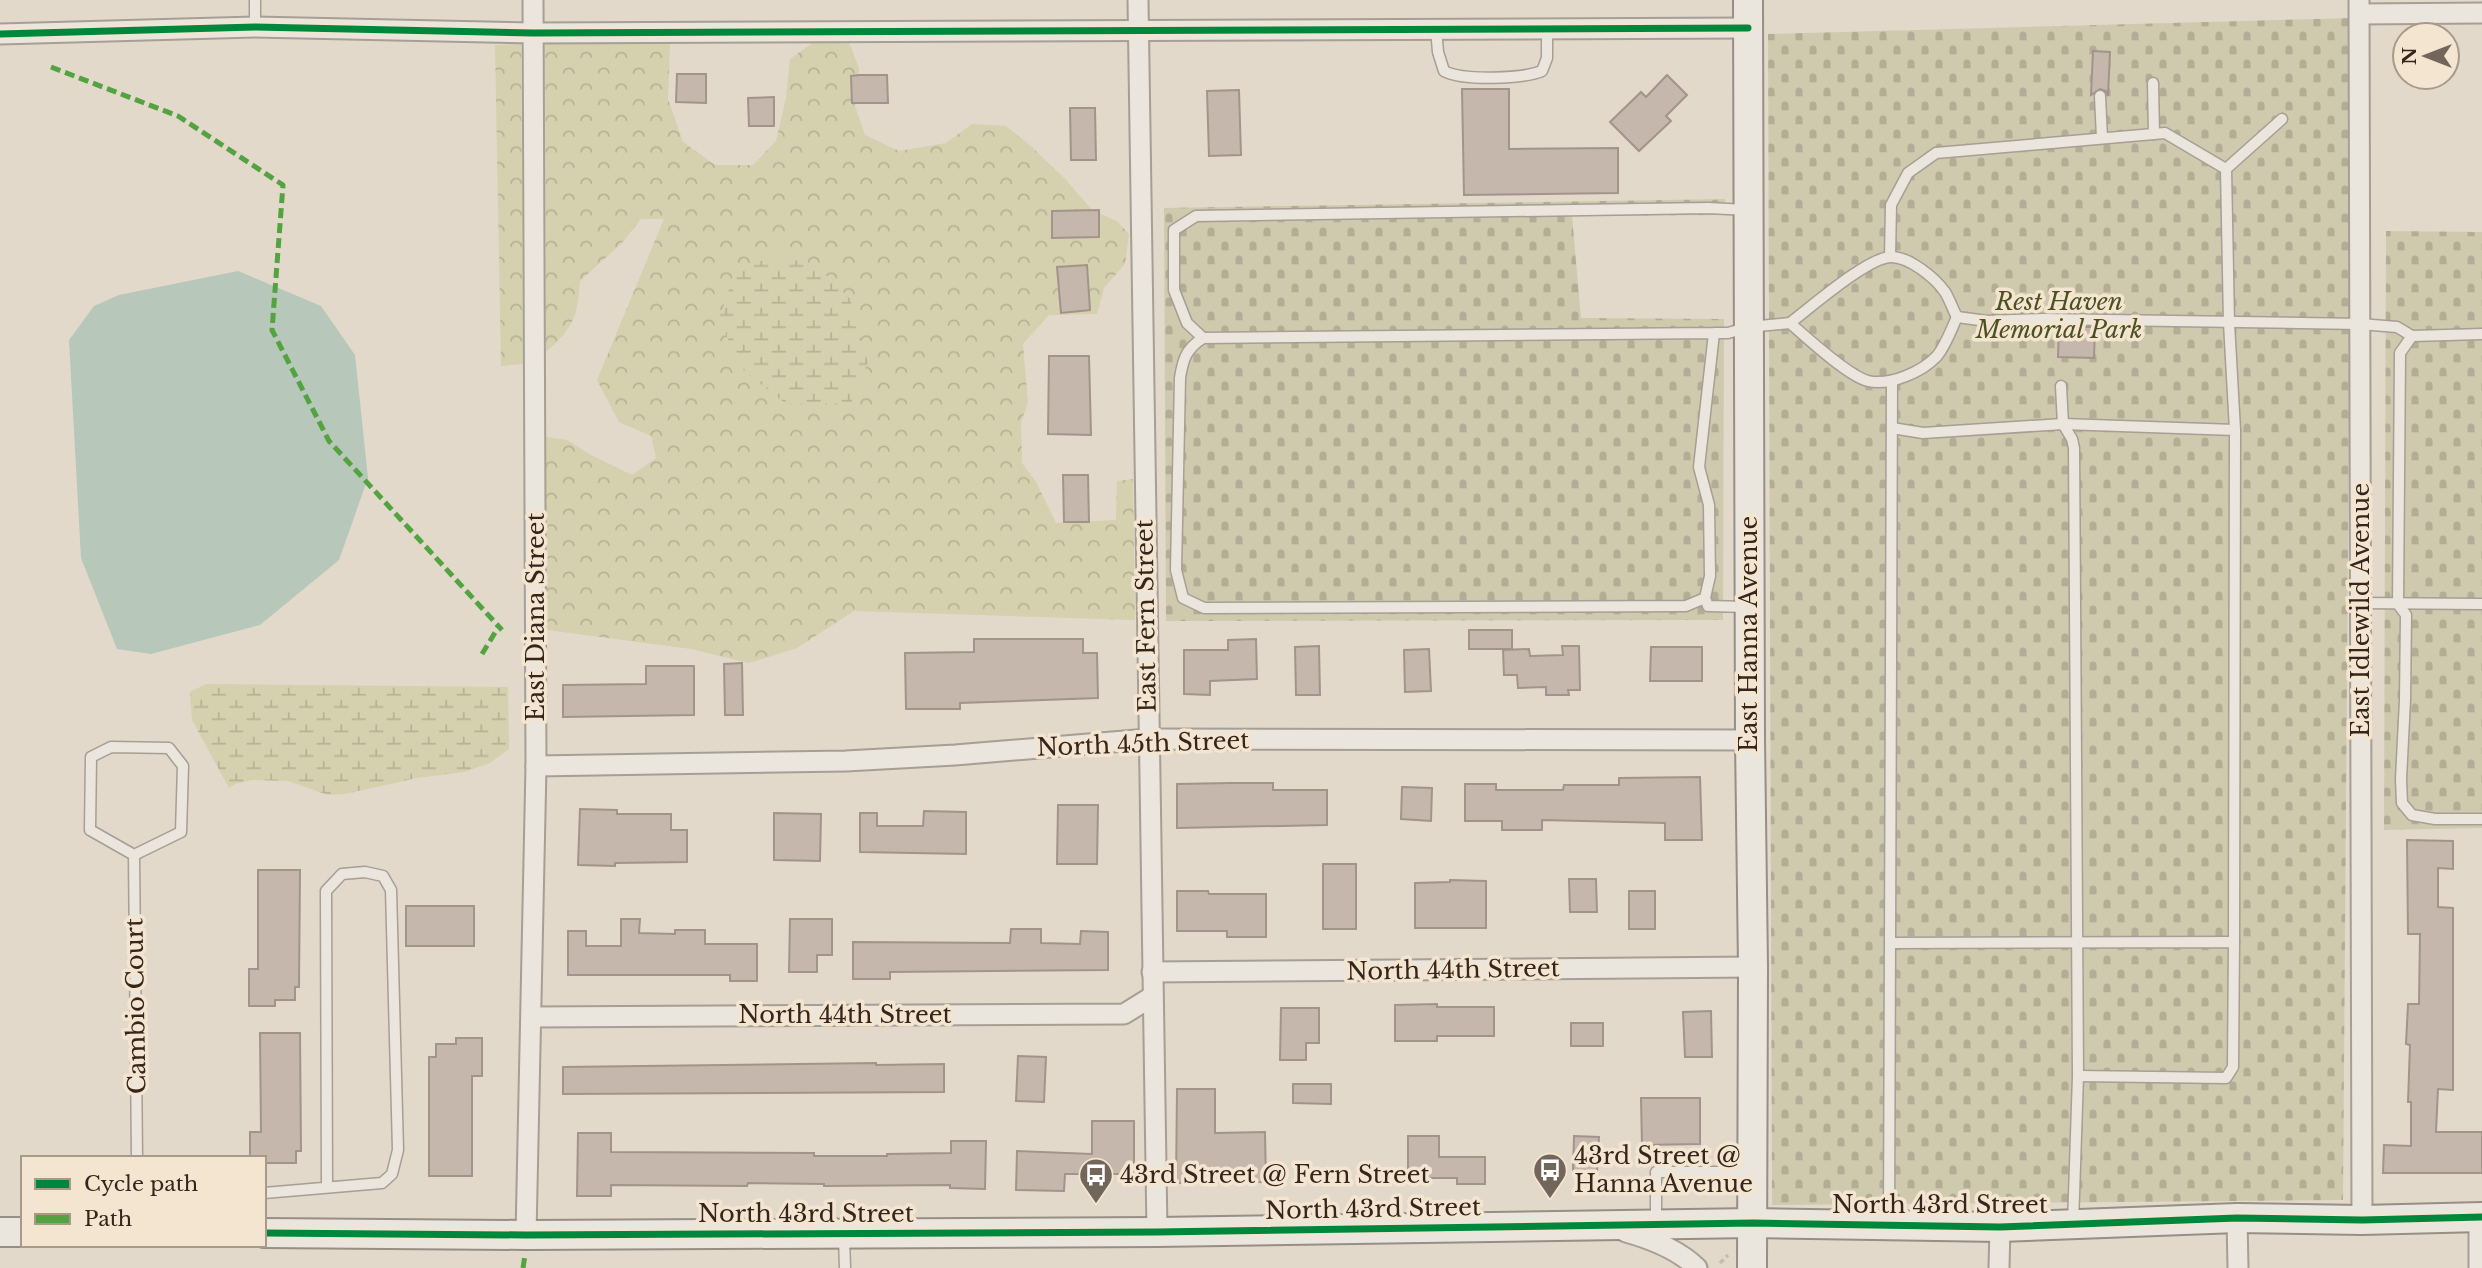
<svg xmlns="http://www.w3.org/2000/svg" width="2482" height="1268" font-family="'Libre Baskerville',serif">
	<defs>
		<pattern id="forest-crowns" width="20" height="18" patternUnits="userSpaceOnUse" patternTransform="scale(1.75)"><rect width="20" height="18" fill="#d5d0ad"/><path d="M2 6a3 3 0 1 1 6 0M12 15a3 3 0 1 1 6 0" fill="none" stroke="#b7b294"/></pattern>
		<pattern id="wetland-marsh" width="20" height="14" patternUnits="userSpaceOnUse" patternTransform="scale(1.75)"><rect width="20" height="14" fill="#d5d0ad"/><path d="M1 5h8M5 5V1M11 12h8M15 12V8" fill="none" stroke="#b7b294"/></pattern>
		<pattern id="cemetery-stones" width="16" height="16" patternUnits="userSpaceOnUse" patternTransform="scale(1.75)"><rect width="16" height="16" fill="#cfcaad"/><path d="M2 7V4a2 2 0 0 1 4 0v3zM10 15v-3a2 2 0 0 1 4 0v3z" fill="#b2ad94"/></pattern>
	</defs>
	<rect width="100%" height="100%" fill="#e2d9cb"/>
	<g fill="url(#forest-crowns)">
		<path d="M814,42H849L859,68L855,106L865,135L899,151L946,143L972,124L1006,126L1032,147L1066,180L1093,211L1117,221L1129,234L1125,264L1104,288L1097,314L1049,315L1023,344L1028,403L1021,422L1022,463L1036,482L1056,523L1116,520L1117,481L1133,479L1135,620L854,611L797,648L749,663L691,649L547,630L546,437L567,440L593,456L632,475L656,458L651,436L619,422L597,380L664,219H641L622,243L580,281C577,318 574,327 546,352L545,44L670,43L668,99L683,142L715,165H753L776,141L786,98L790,59Z"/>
		<polygon points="521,44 523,364 501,366 495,45"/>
	</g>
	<g fill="url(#wetland-marsh)">
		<polygon points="780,255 819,268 850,299 868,362 851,403 786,404 741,368 719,319 736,269"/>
		<polygon points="206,684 508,687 509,749 490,763 464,772 417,778 345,794 328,795 288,781 252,780 235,784 229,788 192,720 190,692"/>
	</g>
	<g fill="url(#cemetery-stones)">
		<polygon points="2352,18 2343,1200 1772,1205 1768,34"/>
		<polygon points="1725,199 1724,215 1572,216 1581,318 1724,319 1723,620 1166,621 1164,208"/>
		<polygon points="2386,231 2482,232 2482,828 2384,830"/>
	</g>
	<polygon fill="#b7c7ba" points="238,271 321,306 355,355 368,478 339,560 260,625 151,654 117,649 81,558 69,340 94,306 119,295"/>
	<g fill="#c6b7ac" stroke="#a2948b" stroke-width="2">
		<polygon points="2093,51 2110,52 2108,96 2106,91 2100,89 2091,95"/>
		<polygon points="677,74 706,74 706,103 676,102"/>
		<polygon points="859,75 887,75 888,103 852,103 851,76"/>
		<polygon points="1667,75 1687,95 1666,116 1671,121 1639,151 1610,122 1641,92 1646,97"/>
		<polygon points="1462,89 1509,89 1509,149 1618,148 1618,193 1464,195"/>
		<polygon points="1239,90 1241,155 1209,156 1207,91"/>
		<polygon points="774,97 774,126 749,126 748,98"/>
		<polygon points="1070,108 1095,108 1096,160 1071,160"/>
		<polygon points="1099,210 1099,237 1052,238 1052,211"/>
		<polygon points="1087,265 1090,310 1061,313 1057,267"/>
		<polygon points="2059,327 2095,327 2094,358 2058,357"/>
		<polygon points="1049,356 1089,356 1091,435 1048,434"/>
		<polygon points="1063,475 1088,475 1089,522 1064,522"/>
		<rect x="1469" y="630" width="43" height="19"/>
		<polygon points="974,639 1083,639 1083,653 1097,653 1098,698 960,703 960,709 906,709 905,653 974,652"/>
		<polygon points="1256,639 1257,679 1210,681 1210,695 1184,694 1184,650 1228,650 1228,640"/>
		<polygon points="1319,646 1320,695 1296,695 1295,647"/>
		<polygon points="1562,646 1579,646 1580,690 1568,690 1569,695 1546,695 1546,687 1518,688 1517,675 1504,675 1503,650 1529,649 1530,656 1563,655"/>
		<polygon points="1651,647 1702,647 1702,681 1650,681"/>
		<polygon points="1429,649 1431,691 1405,692 1404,650"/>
		<polygon points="742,663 743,715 725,715 724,664"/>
		<polygon points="646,666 694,666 694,715 563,717 563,685 646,684"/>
		<polygon points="1700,777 1702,840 1665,840 1665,823 1542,820 1542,830 1502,830 1502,821 1465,821 1465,784 1496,784 1496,790 1563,790 1564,785 1619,785 1619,778"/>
		<polygon points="1231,783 1273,783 1273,790 1327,790 1327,825 1177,828 1177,784"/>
		<polygon points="1402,787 1432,788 1431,821 1401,819"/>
		<polygon points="1058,805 1098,805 1097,864 1057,864"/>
		<polygon points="580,809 617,810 617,814 671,814 671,830 687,830 687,862 615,863 615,866 578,865"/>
		<polygon points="924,811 966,812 966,854 860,852 860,813 877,813 877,826 923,826"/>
		<polygon points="774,813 821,814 820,861 774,860"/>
		<polygon points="2407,840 2453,841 2453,869 2438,868 2438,907 2453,908 2453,1090 2438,1089 2436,1132 2482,1132 2482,1173 2383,1173 2384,1145 2411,1146 2411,1102 2408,1102 2410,1045 2406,1044 2408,1004 2419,1004 2420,934 2408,934"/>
		<rect x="1323" y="864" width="33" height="65"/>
		<polygon points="258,870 300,870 299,987 295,987 295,1000 275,1000 275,1006 249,1006 249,969 258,969"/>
		<polygon points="1569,879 1596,879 1597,912 1570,912"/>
		<polygon points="1450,880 1486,881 1486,928 1415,928 1415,883 1450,882"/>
		<polygon points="1177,891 1208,891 1209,894 1266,894 1266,937 1227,937 1227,931 1177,931"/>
		<rect x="1629" y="891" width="26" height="38"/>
		<rect x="406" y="906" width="68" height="40"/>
		<polygon points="621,919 640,919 639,933 675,934 675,930 705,930 705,944 757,944 757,981 730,981 730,975 568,975 568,931 586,931 586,946 621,946"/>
		<polygon points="790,919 832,919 832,955 817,955 817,972 789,972"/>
		<polygon points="1011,929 1041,929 1041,943 1080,944 1081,931 1108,932 1108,970 890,972 890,979 853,979 853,942 1010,943"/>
		<polygon points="1437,1004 1437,1007 1494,1007 1494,1036 1437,1036 1437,1041 1395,1041 1395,1005"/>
		<polygon points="1281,1008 1319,1008 1319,1043 1306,1043 1306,1060 1280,1060"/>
		<polygon points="1711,1011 1712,1057 1685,1057 1683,1012"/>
		<rect x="1571" y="1023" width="32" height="23"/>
		<polygon points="260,1033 300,1033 301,1151 296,1151 296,1163 264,1163 264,1158 250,1158 250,1132 261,1132"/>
		<polygon points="456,1038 482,1038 482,1076 472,1076 472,1176 429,1176 429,1057 436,1057 436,1044 456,1044"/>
		<polygon points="1018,1056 1046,1057 1044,1102 1016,1101"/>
		<polygon points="876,1063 876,1065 944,1064 944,1092 563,1094 563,1067"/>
		<polygon points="1293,1084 1331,1084 1331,1104 1293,1103"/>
		<polygon points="1177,1089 1215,1089 1215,1133 1265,1132 1266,1182 1176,1183"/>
		<polygon points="1641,1098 1700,1098 1700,1144 1642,1145"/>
		<polygon points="1092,1121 1134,1121 1134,1174 1065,1174 1064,1191 1016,1190 1017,1151 1092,1154"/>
		<polygon points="578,1133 611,1133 611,1152 814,1153 814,1156 887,1156 887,1154 951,1153 951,1141 986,1141 985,1189 950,1188 950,1185 824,1186 824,1184 748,1183 747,1186 611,1185 611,1196 577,1196"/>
		<polygon points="1408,1136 1439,1136 1439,1157 1485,1157 1485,1184 1457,1184 1457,1178 1408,1178"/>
		<polygon points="1574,1136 1599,1137 1597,1172 1573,1171"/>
	</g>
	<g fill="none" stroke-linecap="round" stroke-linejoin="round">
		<g stroke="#a79e94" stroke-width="13">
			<g id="lane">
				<polyline points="255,0 255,27"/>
				<path d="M1436,29L1438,52L1444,71C1463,81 1522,79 1542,71L1547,58V29"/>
				<polyline points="2153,83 2154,134"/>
				<polyline points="2100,96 2102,138"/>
				<polyline points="2226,169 2282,119"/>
				<polyline points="1890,257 1891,205 1908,173 1936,153 2165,133 2226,169 2229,323 2235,430"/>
				<path d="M1790,323C1810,308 1868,257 1891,257C1910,257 1935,278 1945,292C1950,300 1953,310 1957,317"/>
				<path d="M1714,333L1699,467L1709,505L1710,576L1705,598L1686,606L1204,608L1183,598L1176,570L1180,378C1183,359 1186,349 1203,338L1714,333H1728L1749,327L1790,323C1806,337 1848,376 1868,381C1890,386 1922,372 1937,356C1946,345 1951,330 1957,317L1987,321L2043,319L2360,324L2397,327L2412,336"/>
				<polyline points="2482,334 2412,336 2400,353 2398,604 2406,615 2405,700 2401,779 2402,803 2412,815 2435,819 2482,819"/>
				<polyline points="1203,338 1187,323 1174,290 1174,230 1196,216 1708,208 1748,210"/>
				<polyline points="2061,386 2063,424 2072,439 2074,448 2078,1076 2073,1224"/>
				<polyline points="1892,428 1923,433 2063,424 2235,430 2234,942"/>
				<polyline points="1705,598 1708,606 1748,607"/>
				<polyline points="2361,603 2482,604"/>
				<polygon points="111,747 169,748 183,766 181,832 134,855 90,830 91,757"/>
				<polyline points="134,855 137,1158"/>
				<polyline points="1890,943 2234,942 2233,1067 2226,1078 2078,1076"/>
				<polyline points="264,1193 382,1183 392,1174 398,1150 391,890 383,876 365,872 342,874 326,891 327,1187"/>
				<polyline points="1656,1221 1656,1172 1749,1172"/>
				<polyline points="1889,1221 1892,381"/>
				<polyline points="844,1237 845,1268"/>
			</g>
		</g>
		<g stroke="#a79e94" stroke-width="23">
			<g id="street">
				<polyline points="1138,0 1157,1232"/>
				<polyline points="2359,0 2362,1220"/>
				<polyline points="2360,14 2482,13"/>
				<polyline points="0,34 255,27 533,33 1748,28"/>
				<polyline points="536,766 846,761 955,755 1148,739 1750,740"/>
				<polyline points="1152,972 1753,967"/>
				<polyline points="532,1017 1124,1014 1153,996"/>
				<polyline points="2479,1217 2479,1268"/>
				<polyline points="2237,1218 2238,1268"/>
				<path d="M1626,1232C1651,1239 1678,1249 1697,1268"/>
				<polyline points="526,1235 536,766 533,0"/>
				<polyline points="1999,1268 2000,1227"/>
			</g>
		</g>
		<g stroke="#978e84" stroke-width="32">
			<g id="secondary">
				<polyline points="1748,0 1750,740 1753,967 1752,1268"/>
				<polyline points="0,1232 23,1232"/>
				<polyline points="264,1233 526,1235 1157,1232 1753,1223 2000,1227 2237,1218 2362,1220 2482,1217"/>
			</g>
		</g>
		<polyline stroke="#c3bbb4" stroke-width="3.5" stroke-dasharray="5 3.5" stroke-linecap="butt" points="1720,1263 1728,1255"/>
		<use href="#lane" stroke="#eae5dd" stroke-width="10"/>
		<use href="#street" stroke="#eae5dd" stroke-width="19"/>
		<use href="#secondary" stroke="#eae5dd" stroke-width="28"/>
		<g stroke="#53a341" stroke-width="5" stroke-dasharray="10 5" stroke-linecap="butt">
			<polyline points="51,67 178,116 283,185 272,330 329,441 502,630"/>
			<polyline points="482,654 499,626"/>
			<polyline points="523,1268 525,1255"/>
		</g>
		<g stroke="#f4e5d0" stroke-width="11">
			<g id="cycleway">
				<polyline points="0,34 255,27 533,33 1748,28"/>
				<polyline points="264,1233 526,1235 1157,1232 1753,1223 2000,1227 2237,1218 2362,1220 2482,1217"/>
			</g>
		</g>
		<use href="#cycleway" stroke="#00873e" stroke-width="7"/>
	</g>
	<defs>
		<g id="bus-pin" transform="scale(1.75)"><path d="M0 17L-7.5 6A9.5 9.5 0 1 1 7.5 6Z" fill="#72655a" stroke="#f4e5d0"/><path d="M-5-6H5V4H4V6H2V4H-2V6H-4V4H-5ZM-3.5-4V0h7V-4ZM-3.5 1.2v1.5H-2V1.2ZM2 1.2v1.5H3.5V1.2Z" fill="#fff"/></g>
	</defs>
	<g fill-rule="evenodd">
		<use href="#bus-pin" x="1550" y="1170"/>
		<use href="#bus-pin" x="1096" y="1175"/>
	</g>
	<g text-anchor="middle" stroke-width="7" stroke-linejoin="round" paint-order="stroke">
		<g font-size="24" font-style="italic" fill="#4c5124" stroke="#f4e5d0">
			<text x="2059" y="310">Rest Haven<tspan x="2059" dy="28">Memorial Park</tspan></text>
		</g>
		<g font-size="24" fill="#35261d" stroke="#f4e5d0">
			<text transform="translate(2361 610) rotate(-90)" y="8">East Idlewild Avenue</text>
			<text transform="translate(1146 616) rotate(-91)" y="8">East Fern Street</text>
			<text transform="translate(536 617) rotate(-90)" y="8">East Diana Street</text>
			<text transform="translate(1749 634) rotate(-90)" y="8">East Hanna Avenue</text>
			<text transform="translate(1143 744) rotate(-2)" y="8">North 45th Street</text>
			<text transform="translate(1453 970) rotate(-1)" y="8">North 44th Street</text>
			<text transform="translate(136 1006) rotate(-91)" y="8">Cambio Court</text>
			<text x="845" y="1023">North 44th Street</text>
			<text x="1940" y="1213">North 43rd Street</text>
			<text transform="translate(1373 1209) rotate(-1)" y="8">North 43rd Street</text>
			<text x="806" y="1222">North 43rd Street</text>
		</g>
		<g font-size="24" fill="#35261d" stroke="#f4e5d0" text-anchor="start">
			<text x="1574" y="1164">43rd Street @<tspan x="1574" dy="28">Hanna Avenue</tspan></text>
			<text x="1120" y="1183">43rd Street @ Fern Street</text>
		</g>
	</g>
	<rect x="21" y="1156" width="245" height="91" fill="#f4e5d0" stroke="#a89988" stroke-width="2"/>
	<rect x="35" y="1179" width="35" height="10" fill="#00873e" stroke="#a89988" stroke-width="2"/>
	<text x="84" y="1191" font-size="21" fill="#35261d">Cycle path</text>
	<rect x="35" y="1214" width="35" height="10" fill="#53a341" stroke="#a89988" stroke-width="2"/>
	<text x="84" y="1226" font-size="21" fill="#35261d">Path</text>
	<g transform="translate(2426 56) rotate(270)"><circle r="33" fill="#f4e5d0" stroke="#a89988" stroke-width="2"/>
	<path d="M0-5L12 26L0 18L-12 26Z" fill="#72655a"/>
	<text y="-10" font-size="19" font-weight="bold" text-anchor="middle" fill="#35261d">N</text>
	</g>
</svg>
